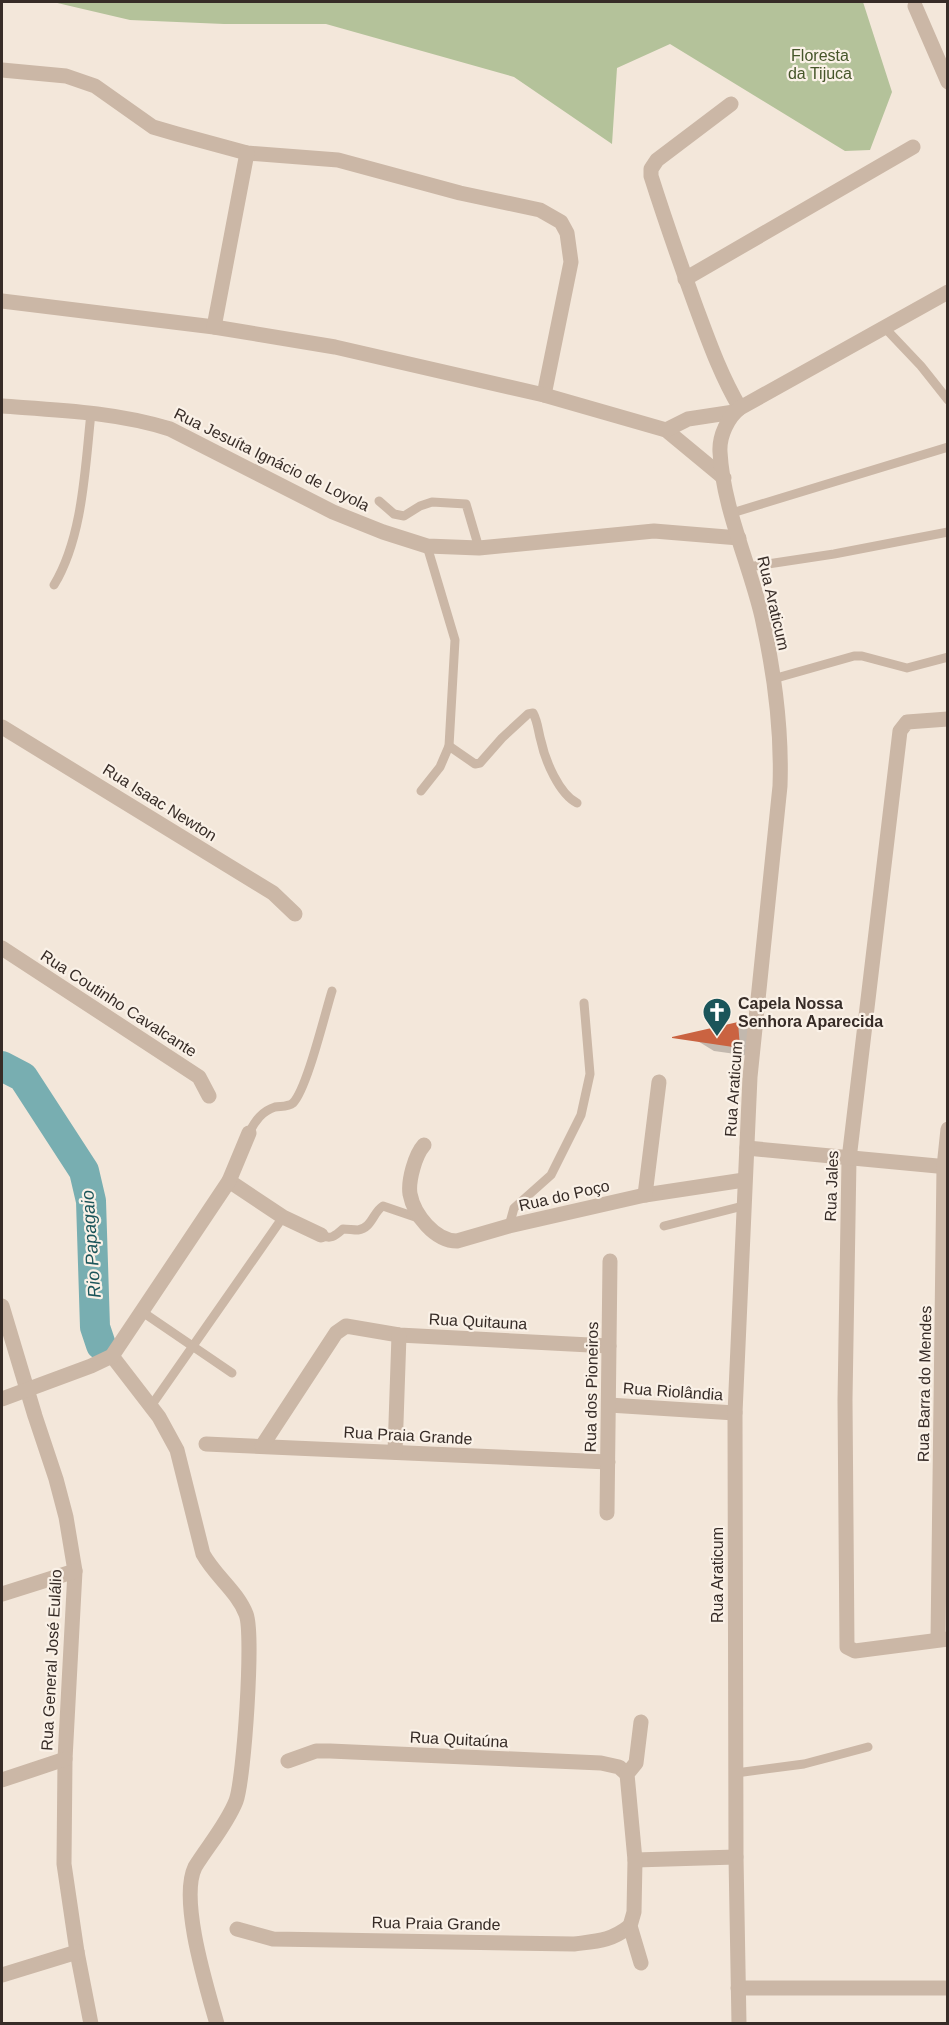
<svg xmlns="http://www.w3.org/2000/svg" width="949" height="2025" font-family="Arial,sans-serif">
	<rect width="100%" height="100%" fill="#f3e7da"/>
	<polygon fill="#b4c29a" points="53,2 863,2 892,92 870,150 845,151 670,44 617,68 612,144 514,77 326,24 224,24 130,20"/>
	<polygon fill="#0003" points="738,1023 755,1033 757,1057 714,1051 696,1040"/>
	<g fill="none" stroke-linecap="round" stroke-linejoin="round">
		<polyline stroke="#78aeb1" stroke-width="30" points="2,1066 23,1077 84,1171 91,1201 95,1327 101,1345"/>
	</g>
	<polygon fill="#ca6341" points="738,1022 740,1048 672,1038 672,1037"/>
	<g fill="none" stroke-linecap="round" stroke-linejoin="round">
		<g stroke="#cbb7a6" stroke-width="9">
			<polyline points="884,327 921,366 948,400"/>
			<polyline points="379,501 394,514 404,516 420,506 432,502 466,504 479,548"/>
			<polyline points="732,513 948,447"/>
			<polyline points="748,567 834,554 948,532"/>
			<path d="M54,585C83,537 85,468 91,413"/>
			<polyline points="773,679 854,656 862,656 907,668 948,657"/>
			<path d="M449,746L475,764L480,763L502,738L528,714L533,713C538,722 538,731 541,741C545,760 559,794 577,803"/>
			<polyline points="421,791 440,767 449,746 455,640 427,546"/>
			<path d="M249,1133C255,1121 262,1111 275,1107C281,1106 288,1107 293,1103C307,1089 325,1013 332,991"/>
			<polyline points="509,1226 514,1208 551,1175 581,1115 590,1074 584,1003"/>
			<polyline points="664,1226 743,1206"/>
			<path d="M321,1235C331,1240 335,1236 343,1229C348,1229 353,1230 358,1230C372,1228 373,1212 383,1206L421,1219"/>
			<polyline points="141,1311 232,1373"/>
			<polyline points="151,1406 283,1217"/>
			<polyline points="736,1773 804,1764 868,1747"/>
		</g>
		<g stroke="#cbb7a6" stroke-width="15">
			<polyline points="915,6 948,82"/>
			<polyline points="2,70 66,76 95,86 153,127 177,134 247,153 338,160 460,193 540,210 561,222 567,233 571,262 544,395"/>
			<path d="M731,104L657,160L651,169V176C665,220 680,263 696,307C709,342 721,376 740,408"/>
			<polyline points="685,279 913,147"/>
			<polyline points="2,301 214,327 335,347 544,395 666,430 724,478"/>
			<polyline points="214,327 247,153"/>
			<path d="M2,406C58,410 116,412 170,429L333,512L383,532L427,546L479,548L654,531L739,538"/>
			<polyline points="666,430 688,419 734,412"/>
			<polyline points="948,719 907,722 900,731 849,1159 845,1400 847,1647 855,1651 948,1639"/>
			<polyline points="2,727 273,893 295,914"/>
			<polyline points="2,948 199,1077 209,1096"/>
			<path d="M424,1145C415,1155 408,1181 410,1194C414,1215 435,1241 457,1241L509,1226L645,1195L744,1180"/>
			<polyline points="747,1148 948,1167"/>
			<polyline points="229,1181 283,1217 321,1235"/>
			<polyline points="645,1195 659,1082"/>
			<polyline points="2,1306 35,1416 56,1479 66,1517 75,1571 65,1759 64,1864 77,1952 91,2024"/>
			<path d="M112,1356L159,1417L177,1450L203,1554C215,1576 237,1591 246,1614C254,1633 244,1780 236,1801C227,1824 208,1846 195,1867C179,1900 207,1988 217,2024"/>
			<polyline points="2,1399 91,1366 112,1356 229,1181 249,1133"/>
			<polyline points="609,1405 735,1413"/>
			<polyline points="206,1444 608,1462"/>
			<polyline points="262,1446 336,1333 346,1326 399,1335 609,1346"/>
			<polyline points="395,1452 399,1335"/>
			<polyline points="607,1513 610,1261"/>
			<polyline points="2,1594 75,1571"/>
			<polyline points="938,1639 944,1167 948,1129"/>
			<polyline points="288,1761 316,1751 330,1751 601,1763 619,1767 627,1774"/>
			<polyline points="2,1780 65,1759"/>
			<polyline points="635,1860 736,1857"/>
			<path d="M237,1929L273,1939L574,1944C598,1941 611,1941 630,1926"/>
			<polyline points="641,1963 630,1926 634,1912 635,1860 627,1774 636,1763 641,1722"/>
			<polyline points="2,1975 77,1952"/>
			<polyline points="738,1988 948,1988"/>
			<path d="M739,2024L736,1857L735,1413L750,1077L780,786C782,730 774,671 762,617C749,562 723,508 720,452C719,436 728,417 740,408L948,292"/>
		</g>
	</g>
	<defs>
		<g id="church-pin" transform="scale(1.5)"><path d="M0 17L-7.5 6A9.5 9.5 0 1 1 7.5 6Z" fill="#1b555a" stroke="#faf1e7"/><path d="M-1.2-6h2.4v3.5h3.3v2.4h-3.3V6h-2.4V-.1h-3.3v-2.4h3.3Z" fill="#fff"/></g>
	</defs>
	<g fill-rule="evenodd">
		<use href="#church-pin" x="717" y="1012"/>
	</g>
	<g text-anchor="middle" stroke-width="4.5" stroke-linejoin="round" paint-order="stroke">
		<g font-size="16" fill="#46562a" stroke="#faf1e7">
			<text x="820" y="61">Floresta<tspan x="820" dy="18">da Tijuca</tspan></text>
		</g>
		<g font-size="16" fill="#372c27" stroke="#faf1e7">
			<text transform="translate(272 459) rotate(26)" y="6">Rua Jesuíta Ignácio de Loyola</text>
			<text transform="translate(774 603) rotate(77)" y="6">Rua Araticum</text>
			<text transform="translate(160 802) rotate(32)" y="6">Rua Isaac Newton</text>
			<text transform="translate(119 1003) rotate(33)" y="6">Rua Coutinho Cavalcante</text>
			<text transform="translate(733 1089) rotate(-86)" y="6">Rua Araticum</text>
			<text transform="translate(831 1186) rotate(-88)" y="6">Rua Jales</text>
			<text transform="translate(564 1195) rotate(-13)" y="6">Rua do Poço</text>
			<text transform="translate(478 1321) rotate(3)" y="6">Rua Quitauna</text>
			<text transform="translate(924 1384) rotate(-89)" y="6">Rua Barra do Mendes</text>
			<text transform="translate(591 1387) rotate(-89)" y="6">Rua dos Pioneiros</text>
			<text transform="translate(673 1391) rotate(4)" y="6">Rua Riolândia</text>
			<text transform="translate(408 1435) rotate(3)" y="6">Rua Praia Grande</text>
			<text transform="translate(717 1575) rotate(-90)" y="6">Rua Araticum</text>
			<text transform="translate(51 1660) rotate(-87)" y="6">Rua General José Eulálio</text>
			<text transform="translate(459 1739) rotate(3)" y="6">Rua Quitaúna</text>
			<text transform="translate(436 1923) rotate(1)" y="6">Rua Praia Grande</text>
		</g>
		<g font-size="16" font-weight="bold" fill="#372c27" stroke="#faf1e7" text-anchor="start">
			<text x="738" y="1009">Capela Nossa<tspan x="738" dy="18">Senhora Aparecida</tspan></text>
		</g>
		<g font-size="18" font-style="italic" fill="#1b555a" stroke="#faf1e7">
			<text transform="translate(91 1244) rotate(-94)" y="6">Rio Papagaio</text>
		</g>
	</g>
	<rect width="949" height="2025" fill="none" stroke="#372c27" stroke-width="6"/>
</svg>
